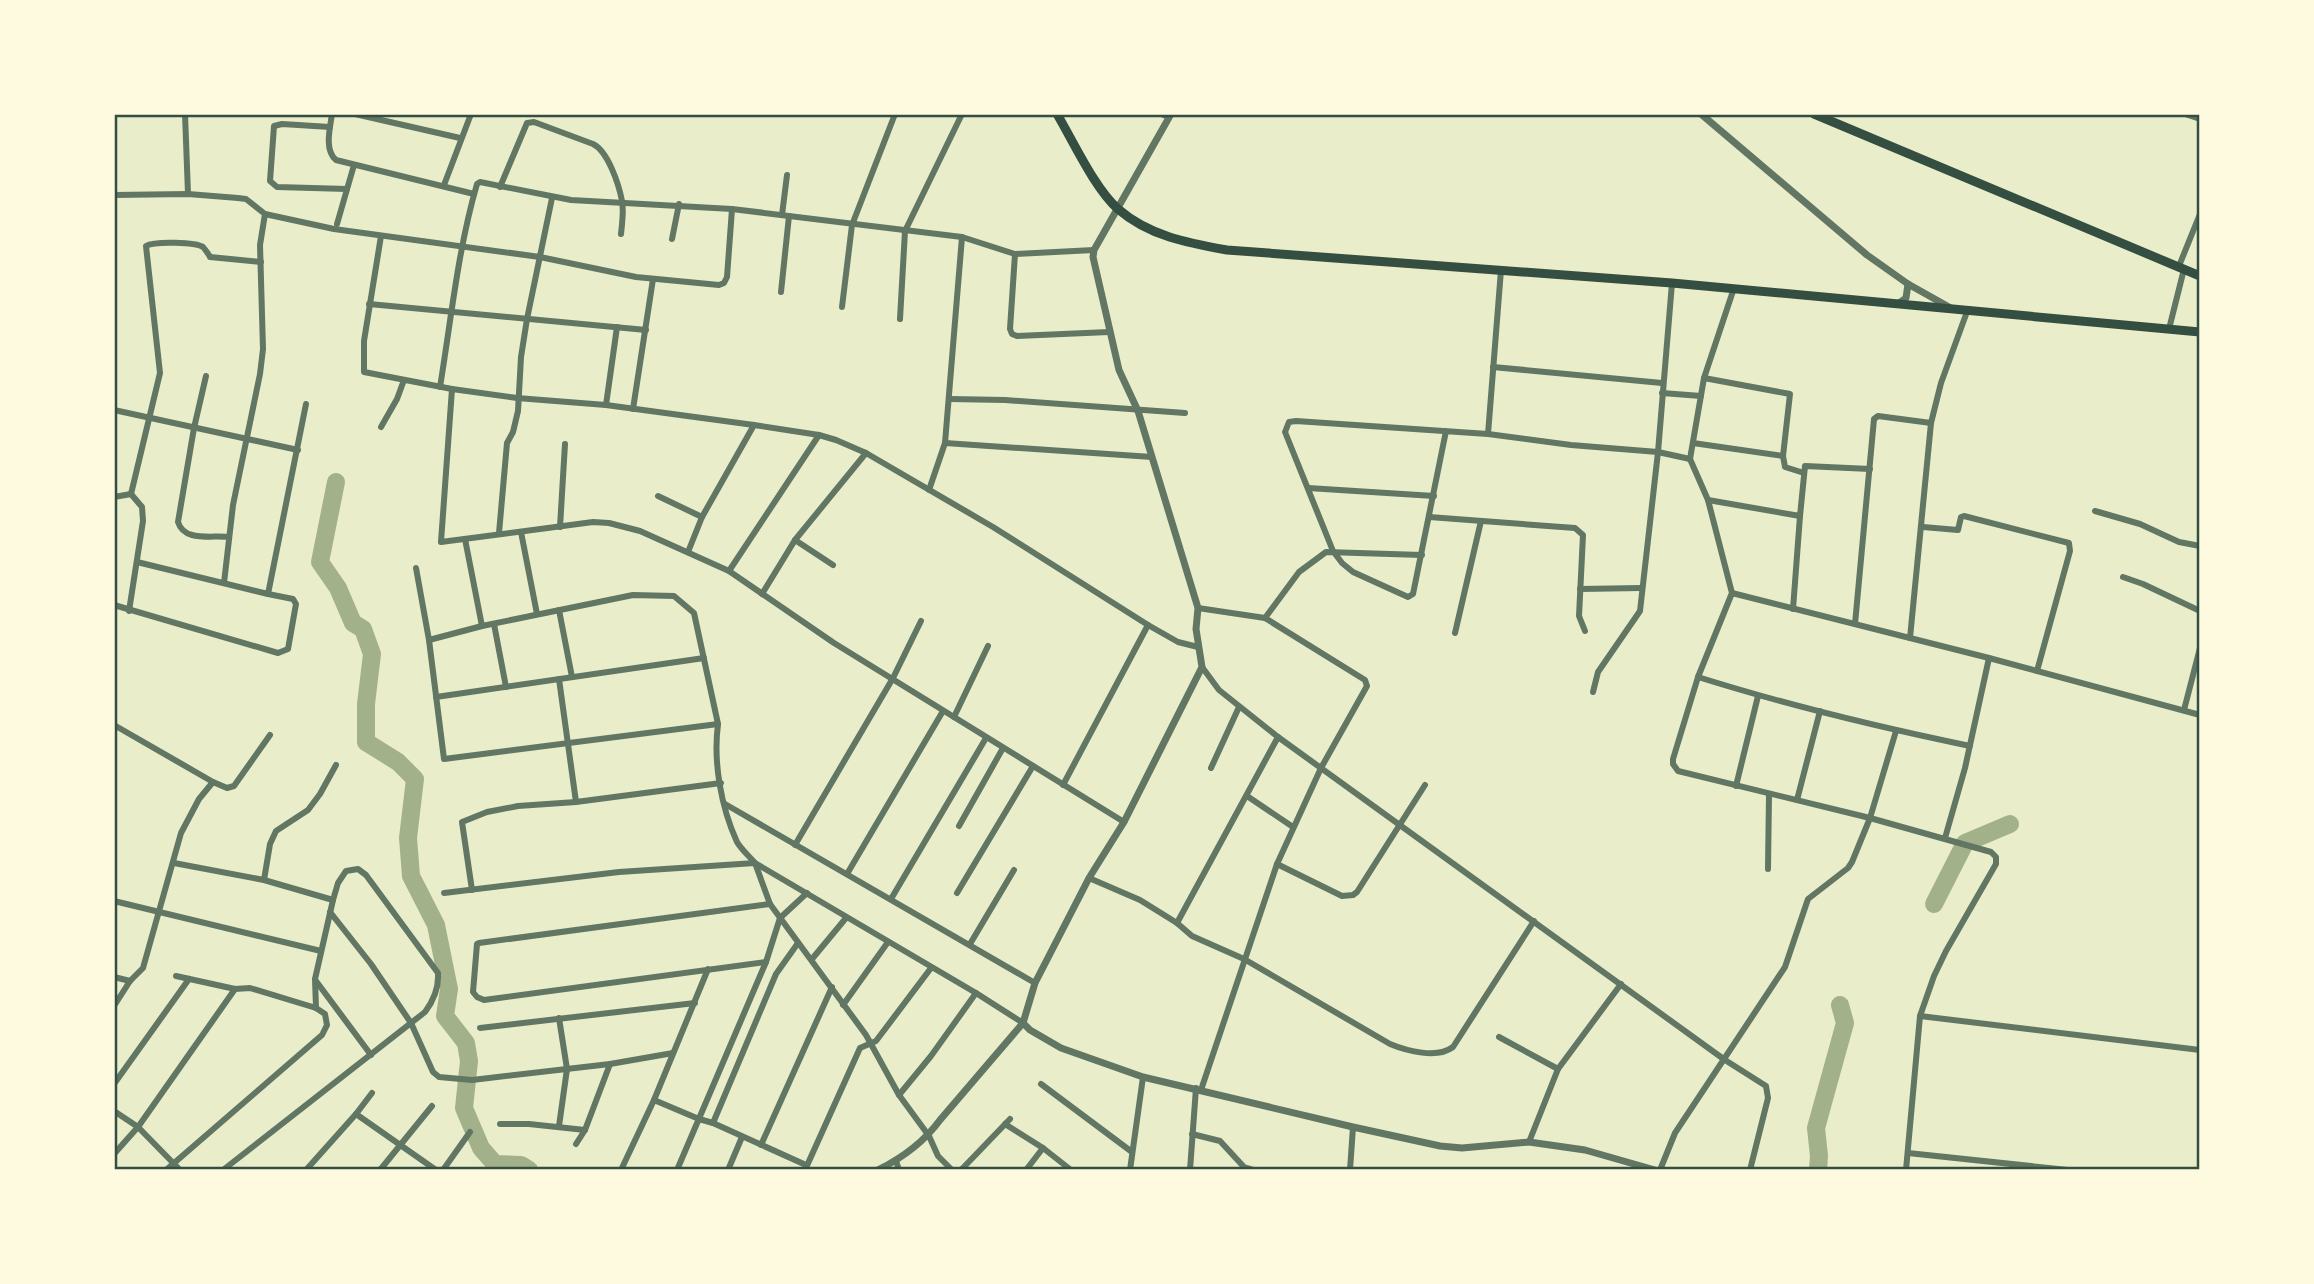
<svg xmlns="http://www.w3.org/2000/svg" width="2314" height="1284" font-family="'Space Grotesk',sans-serif">
	<rect width="100%" height="100%" fill="#e9edc9"/>
	<g fill="none" stroke-linecap="round" stroke-linejoin="round">
		<g stroke="#a3b18a" stroke-width="18">
			<polyline points="336,482 320,562 338,588 353,623 363,629 372,654 366,704 366,742 398,762 415,779 408,838 411,876 436,925 449,989 445,1016 466,1043 469,1061 464,1108 481,1148 495,1164 521,1165 529,1170"/>
			<polyline points="1934,904 1965,843 2010,824"/>
			<polyline points="1818,1170 1819,1156 1816,1128 1845,1023 1840,1005"/>
		</g>
		<g stroke="#617663" stroke-width="6">
			<polyline points="185,114 188,194"/>
			<path d="M332,114C330,128 324,150 336,160L474,194"/>
			<polyline points="355,114 460,138"/>
			<polyline points="1161,114 1169,117"/>
			<polyline points="2185,114 2200,119"/>
			<polyline points="330,127 282,124 274,126 270,181 277,187 347,189"/>
			<polyline points="444,185 471,114"/>
			<path d="M500,187L527,123L534,122L593,144C608,151 619,185 622,201C624,211 622,224 621,234"/>
			<polyline points="114,195 188,194 238,198 246,199 265,214 334,229 540,257 636,277 719,285 724,283 727,277 732,209"/>
			<polyline points="782,215 787,175"/>
			<polyline points="337,224 354,165"/>
			<polyline points="381,236 364,341 364,372 452,389 517,398 606,405 754,425 819,435 836,440 866,453 993,527 1148,625 1178,642 1198,647"/>
			<polyline points="672,239 679,204"/>
			<polyline points="1015,254 1010,329 1012,334 1017,336 1109,332"/>
			<polyline points="2179,266 2200,214"/>
			<polyline points="781,292 789,216"/>
			<polyline points="369,304 646,330"/>
			<polyline points="842,307 852,225 895,114"/>
			<polyline points="900,319 905,231 962,114"/>
			<polyline points="2169,329 2184,269"/>
			<polyline points="1493,367 1662,383"/>
			<path d="M206,376L194,428L178,522C184,542 211,535 228,537"/>
			<polyline points="1704,378 1790,394 1783,456"/>
			<path d="M440,387C451,320 458,249 477,184L480,182L571,200L732,209L962,237L1015,254L1094,250"/>
			<polyline points="452,389 441,542 593,522 609,523 640,531 729,571 834,643 1124,822"/>
			<polyline points="1662,393 1701,396"/>
			<polyline points="950,399 1005,400 1185,413"/>
			<polyline points="606,405 617,327"/>
			<polyline points="633,409 653,279"/>
			<polyline points="114,410 298,450"/>
			<polyline points="381,427 397,399 404,380"/>
			<polyline points="1446,431 1413,594 1408,597 1353,572 1342,563 1333,551 1285,432 1289,422 1296,421 1488,434 1571,445 1658,452 1690,459"/>
			<polyline points="1488,434 1501,270"/>
			<polyline points="945,443 1152,457"/>
			<polyline points="1693,443 1783,456 1785,467 1804,473"/>
			<polyline points="1690,459 1708,500 1732,593 1698,677 1673,759 1673,764 1678,771 1870,818 1991,852 1996,857 1996,864 1946,951 1934,976 1920,1016 1906,1170"/>
			<polyline points="1690,459 1704,378 1734,288"/>
			<polyline points="1308,488 1434,496"/>
			<polyline points="929,490 945,443 962,237"/>
			<polyline points="658,496 702,517"/>
			<polyline points="114,497 131,494"/>
			<polyline points="1708,500 1800,516 1805,466 1870,469"/>
			<polyline points="2095,511 2140,524 2179,542 2200,546"/>
			<polyline points="1429,517 1575,528 1583,535 1579,616 1585,631"/>
			<polyline points="560,527 565,444"/>
			<polyline points="1923,527 1958,530 1961,517 1964,516 2069,543 2070,551 2037,671"/>
			<polyline points="521,532 537,614"/>
			<polyline points="499,533 507,443 513,432 518,411 521,357 527,319 552,198"/>
			<polyline points="465,539 482,626"/>
			<polyline points="795,540 833,565"/>
			<polyline points="688,552 702,517 754,425"/>
			<polyline points="137,562 268,594 306,404"/>
			<polyline points="416,568 429,640 444,759 718,724"/>
			<polyline points="729,571 819,435"/>
			<polyline points="2123,577 2143,584 2200,611"/>
			<polyline points="224,583 233,505 260,374 263,349 260,245 265,214"/>
			<polyline points="1580,589 1641,588"/>
			<polyline points="1732,593 1989,658 2200,715"/>
			<polyline points="762,594 795,540 866,453"/>
			<polyline points="114,605 278,653 288,649 296,604 293,599 268,594"/>
			<polyline points="1198,608 1265,618 1365,680 1367,686 1321,768 1277,864 1201,1090"/>
			<polyline points="1793,609 1800,516"/>
			<polyline points="559,610 572,677"/>
			<path d="M129,611L143,521L142,507L131,494L160,373L146,246C154,241 196,242 203,247C204,248 210,256 210,257L261,262"/>
			<polyline points="1265,618 1299,572 1326,552 1422,555"/>
			<polyline points="494,624 506,687"/>
			<polyline points="1855,624 1874,419 1878,416 1931,423"/>
			<polyline points="1455,633 1481,521"/>
			<polyline points="1910,638 1931,423 1941,383 1968,309"/>
			<path d="M429,640L482,626L633,595L674,596L694,613L718,724C713,762 721,807 737,842C741,849 749,856 755,863L976,993L1023,1023"/>
			<polyline points="1202,667 1219,690 1278,737 1725,1060 1766,1086 1768,1098 1750,1170"/>
			<path d="M1698,677C1787,705 1878,727 1970,746"/>
			<polyline points="559,679 576,802"/>
			<polyline points="1593,692 1598,672 1640,611 1658,452 1672,283"/>
			<polyline points="436,697 704,658"/>
			<polyline points="2184,710 2200,648"/>
			<polyline points="954,717 988,646"/>
			<polyline points="114,725 213,782 199,799 181,833 143,968 130,981 114,1006"/>
			<polyline points="1211,768 1239,707"/>
			<polyline points="213,782 227,788 234,786 270,735"/>
			<polyline points="1063,785 1148,625"/>
			<polyline points="1736,786 1758,696"/>
			<polyline points="1247,796 1293,827"/>
			<polyline points="1797,800 1820,711"/>
			<polyline points="725,804 1035,983"/>
			<polyline points="959,826 1003,748"/>
			<polyline points="1945,838 1965,768 1989,658"/>
			<polyline points="795,845 893,678 921,621"/>
			<polyline points="174,863 264,880 333,900"/>
			<polyline points="1277,864 1342,896 1353,895 1357,892 1425,785"/>
			<polyline points="1768,869 1769,794"/>
			<polyline points="847,874 943,711"/>
			<path d="M1089,878L1140,900L1177,923L1192,936L1244,959L1390,1044C1407,1051 1437,1059 1453,1047L1534,921"/>
			<polyline points="264,880 270,844 276,831 308,810 320,794 336,765"/>
			<polyline points="472,890 462,822 487,812 518,806 576,802 721,783"/>
			<polyline points="444,893 619,872 755,863 770,904"/>
			<polyline points="957,893 1033,766"/>
			<polyline points="891,899 986,738"/>
			<polyline points="114,901 321,951"/>
			<polyline points="330,912 371,964 411,1023 433,1072 439,1077 472,1080 610,1064 673,1053"/>
			<polyline points="1177,923 1278,737"/>
			<polyline points="970,944 1014,870"/>
			<polyline points="812,959 846,918"/>
			<polyline points="766,962 484,1000 477,997 473,992 477,944 479,943 770,904 866,1035 899,1095 929,1136 938,1156 952,1170"/>
			<polyline points="114,977 130,981"/>
			<polyline points="316,981 371,1055"/>
			<polyline points="843,1005 888,942"/>
			<polyline points="1920,1016 2200,1050"/>
			<polyline points="559,1018 567,1069 559,1126"/>
			<polyline points="480,1028 695,1003"/>
			<polyline points="1499,1037 1558,1069"/>
			<polyline points="114,1084 189,979"/>
			<polyline points="1041,1084 1132,1152"/>
			<polyline points="899,1095 931,1056 976,993"/>
			<polyline points="654,1100 699,1119 713,1123 806,1165"/>
			<polyline points="114,1111 138,1127 180,1170"/>
			<polyline points="356,1114 436,1170"/>
			<polyline points="713,1123 776,974 798,943"/>
			<polyline points="500,1124 529,1124 585,1130"/>
			<polyline points="1005,1124 1043,1148 1071,1170"/>
			<polyline points="1192,1134 1220,1141 1244,1167 1254,1170"/>
			<polyline points="1529,1142 1558,1069 1621,984"/>
			<polyline points="576,1144 585,1130 610,1064"/>
			<polyline points="761,1145 832,987"/>
			<polyline points="1908,1153 2068,1170"/>
			<polyline points="114,1154 138,1127 235,989"/>
			<polyline points="896,1161 899,1170"/>
			<polyline points="166,1170 322,1035 327,1025 325,1014 316,1008 250,988 235,989 176,976"/>
			<path d="M223,1170L425,1012C434,1000 439,988 438,973L366,875L358,869L346,871L338,883L333,900L315,979L316,1008"/>
			<polyline points="306,1170 356,1114 372,1093"/>
			<polyline points="380,1170 432,1106"/>
			<polyline points="443,1170 470,1132"/>
			<polyline points="621,1170 654,1100 708,969"/>
			<polyline points="677,1170 766,962 780,918 807,893"/>
			<polyline points="728,1170 742,1137"/>
			<polyline points="805,1170 860,1048 876,1041 931,968"/>
			<polyline points="961,1170 1010,1119"/>
			<polyline points="1026,1170 1043,1148"/>
			<polyline points="1130,1170 1143,1077"/>
			<polyline points="1190,1170 1196,1088"/>
			<polyline points="1350,1170 1353,1127"/>
			<polyline points="1660,1170 1675,1133 1785,967 1808,899 1848,868 1852,862 1870,818 1896,731"/>
		</g>
		<g stroke="#617663" stroke-width="7">
			<polyline points="1701,114 1867,255 1908,284 1949,307"/>
			<polyline points="1899,303 1906,298 1908,284"/>
			<polyline points="1023,1023 1030,1030 1061,1048 1143,1077 1353,1127 1440,1146 1462,1148 1529,1142 1585,1150 1655,1170"/>
			<path d="M878,1170C902,1158 924,1142 940,1120L1023,1023L1035,983L1089,878L1124,822L1202,667L1196,629L1198,608L1138,411L1119,370L1093,257L1094,250L1171,114"/>
		</g>
		<g stroke="#344e41" stroke-width="9">
			<path d="M1057,114C1073,141 1095,189 1118,209C1149,236 1188,243 1227,250L1672,283L2200,332"/>
			<polyline points="1814,114 2200,276"/>
		</g>
	</g>
	<rect width="2314" height="1284" fill="none" stroke="#fefae0" stroke-width="231"/>
	<rect x="116" y="116" width="2082" height="1052" fill="none" stroke="#344e41" stroke-width="2.5"/>
</svg>
